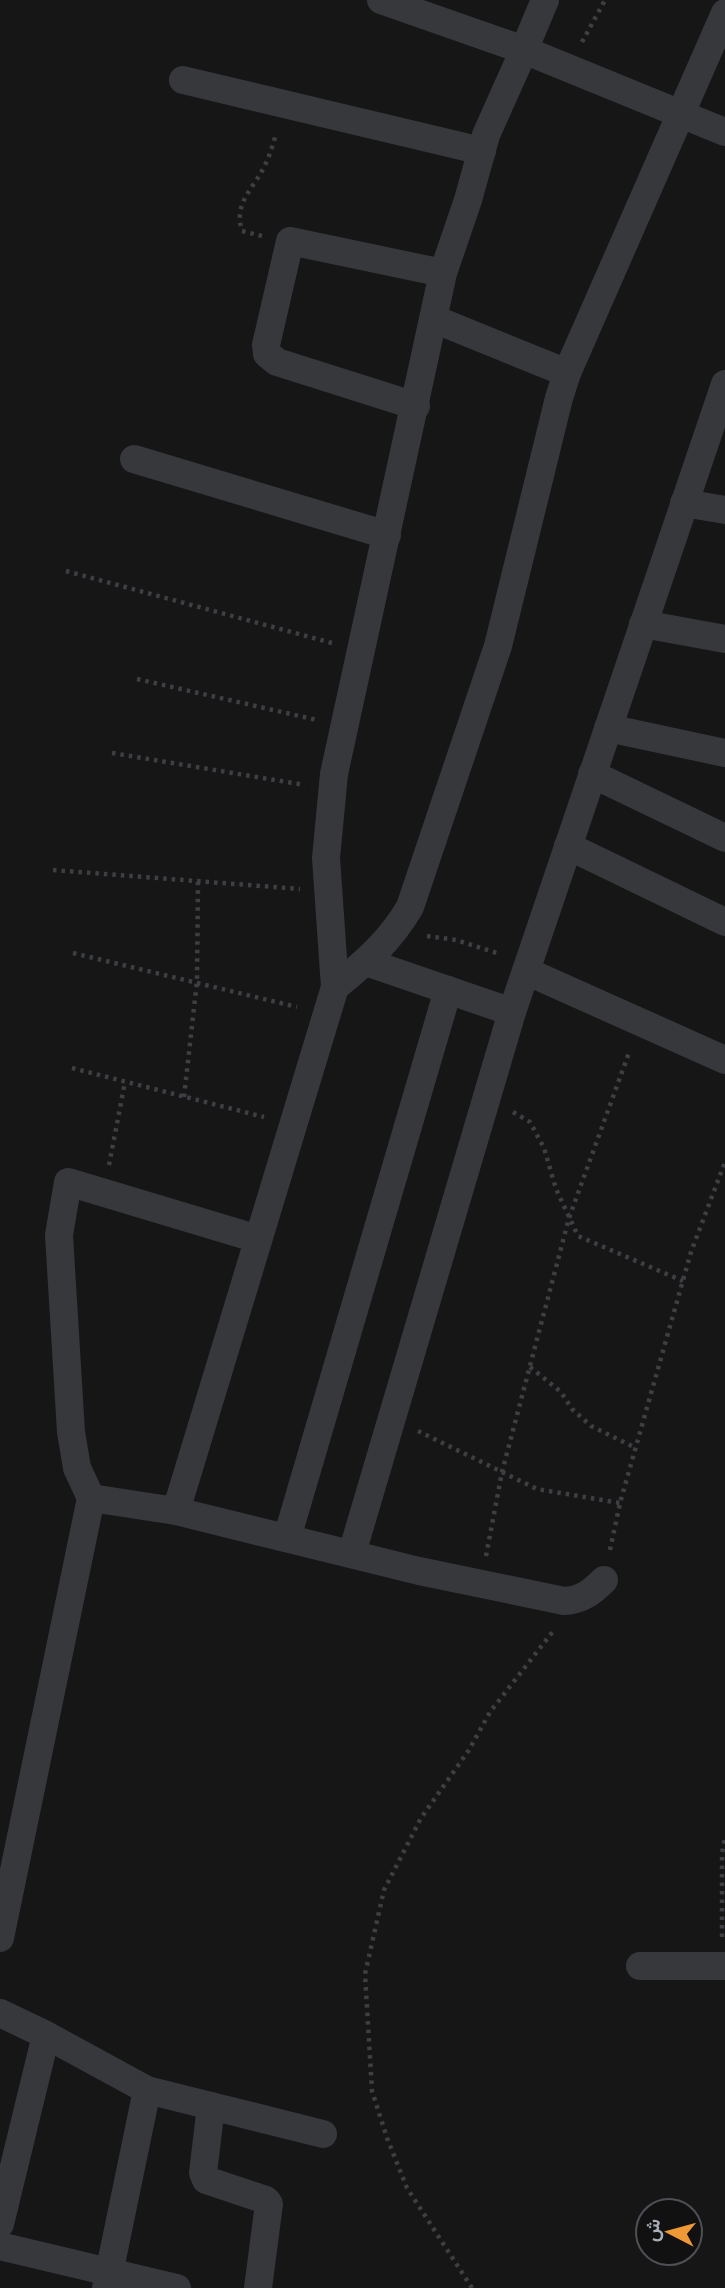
<svg xmlns="http://www.w3.org/2000/svg" width="725" height="2288" font-family="Arial,Vazirmatn,sans-serif">
	<rect width="100%" height="100%" fill="#161617"/>
	<g fill="none" stroke-linecap="round" stroke-linejoin="round">
		<g stroke="#3d3f43" stroke-width="4.5" stroke-dasharray="3.5 5" stroke-linecap="butt">
			<polyline points="582,42 605,0"/>
			<path d="M262,236L242,231C233,202 254,189 265,165C270,155 273,144 276,134"/>
			<polyline points="66,571 332,643"/>
			<polyline points="137,679 317,720"/>
			<polyline points="112,753 305,785"/>
			<polyline points="53,870 300,889"/>
			<polyline points="427,936 456,940 500,954"/>
			<polyline points="73,953 297,1007"/>
			<polyline points="72,1068 264,1117"/>
			<polyline points="184,1097 197,981 198,881"/>
			<polyline points="513,1112 530,1122 544,1148 556,1189 578,1236 683,1281"/>
			<polyline points="109,1165 125,1082"/>
			<polyline points="530,1367 561,1392 572,1409 591,1426 636,1448"/>
			<polyline points="418,1431 537,1489 620,1503"/>
			<polyline points="610,1550 620,1503 691,1252 725,1162"/>
			<polyline points="486,1556 502,1472 569,1218 630,1050"/>
			<polyline points="722,1937 722,1853 725,1838"/>
			<polyline points="472,2288 407,2188 387,2138 372,2091 365,1974 384,1890 421,1818 469,1750 490,1712 554,1630"/>
		</g>
		<g stroke="#37383c" stroke-width="28">
			<polyline points="381,0 524,50 545,0"/>
			<polyline points="183,80 482,151"/>
			<polyline points="434,319 567,373"/>
			<polyline points="416,406 277,362 267,354 266,345 290,241 443,273"/>
			<polyline points="134,459 387,535"/>
			<polyline points="684,503 725,510"/>
			<polyline points="643,624 725,639"/>
			<polyline points="608,728 725,753"/>
			<polyline points="592,774 725,838"/>
			<polyline points="568,846 725,922"/>
			<polyline points="526,971 725,1060"/>
			<path d="M335,987C366,962 390,941 410,907L498,646L559,398L567,373L725,13"/>
			<polyline points="512,1012 725,384"/>
			<polyline points="91,1498 77,1468 71,1432 59,1235 68,1182 258,1239"/>
			<polyline points="176,1511 335,987 326,858 334,774 443,273 468,200 486,135 524,50 725,132"/>
			<polyline points="287,1538 448,990"/>
			<polyline points="352,1553 512,1012 366,962"/>
			<path d="M0,1938L91,1498L176,1511L419,1571L564,1601C582,1600 592,1592 604,1580"/>
			<polyline points="640,1966 725,1966"/>
			<polyline points="0,2013 46,2035 0,2224"/>
			<polyline points="46,2035 147,2090 106,2288"/>
			<polyline points="147,2090 211,2106"/>
			<polyline points="0,2246 177,2288"/>
			<polyline points="258,2288 269,2204 266,2200 206,2180 203,2173 211,2106 323,2134"/>
		</g>
	</g>
	<g transform="translate(669 2232) rotate(276)"><circle r="33" fill="#111112" stroke="#4d5054" stroke-width="2"/>
	<path d="M0-5L12 26L0 18L-12 26Z" fill="#ee9936"/>
	<text y="-10" font-size="19" font-weight="bold" text-anchor="middle" fill="#a8afb7">ش</text>
	</g>
</svg>
